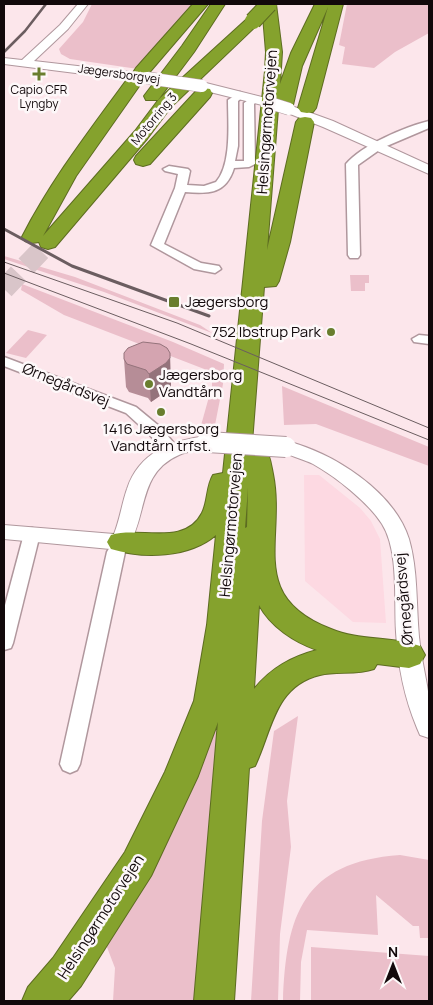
<svg xmlns="http://www.w3.org/2000/svg" width="433" height="1005" font-family="Manrope,sans-serif">
	<rect width="100%" height="100%" fill="#fce6eb"/>
	<polygon fill="#fdd9e2" points="304,475 319,475 360,508 371,521 380,539 386,623 353,622 305,581"/>
	<g fill="#ebbfca">
		<polygon points="92,4 195,4 138,69 70,59 61,54 59,49 83,22"/>
		<polygon points="347,4 429,4 429,33 395,52 374,68 342,64 345,47 339,45"/>
		<polygon points="4,256 75,277 200,325 212,333 104,292 4,259"/>
		<polygon points="350,275 369,275 369,283 365,283 365,291 351,291"/>
		<polygon points="22,284 173,342 224,364 223,384 214,430 200,429 212,386 212,372 64,315 21,290"/>
		<polygon points="28,330 47,335 26,358 6,353"/>
		<polygon points="282,386 429,447 429,466 316,424 284,425"/>
		<polygon points="227,680 202,1001 113,1001 115,968 105,942"/>
		<polygon points="298,716 287,801 291,847 280,934 278,1001 251,1001 262,821 274,731"/>
		<path d="M400,855L429,860V938H420L419,926H413L376,895L378,935L307,930L301,962L300,1001H283C286,915 303,862 400,855Z"/>
		<polygon points="311,947 429,956 429,1001 311,1001"/>
	</g>
	<g fill="none" stroke-linecap="round" stroke-linejoin="round">
		<polyline stroke="#d9c5c9" stroke-width="21" stroke-dasharray="21 11" stroke-linecap="butt" points="4,289 48,243"/>
		<g stroke="#b0979d" stroke-width="3">
			<g id="minor">
				<path d="M240,92L245,95L238,101V146L235,161H244V103L254,96L259,99L254,104L255,164L249,167L234,168C226,194 209,194 185,192L164,244L201,263L219,266L221,269L215,273L194,269L151,245L175,188L178,174L165,171L163,169L169,166L188,169L190,171L187,185L204,186L216,182C232,164 228,122 228,100Z"/>
				<path d="M429,121V128L382,148L358,165L360,255L358,258H350L348,255L346,164C362,145 405,127 429,121Z"/>
				<polygon points="419,335 429,336 429,344 414,342 412,339"/>
				<polygon points="4,357 136,407 159,426 180,450 177,454 172,455 167,454 149,434 126,413 4,366"/>
				<polygon points="32,528 38,530 40,534 13,643 11,648 4,650 4,609 24,534 26,530"/>
				<polygon points="121,536 127,538 129,542 125,552 80,764 77,770 70,773 63,770 60,764 107,552 115,538"/>
			</g>
		</g>
		<g stroke="#b0979d" stroke-width="2">
			<g id="tertiary">
				<polygon points="78,4 88,4 68,29 34,61 147,74 153,78 151,81 147,82 4,64 4,58 22,60 60,25"/>
				<polygon points="202,82 274,100 276,103 270,107 198,89 196,86"/>
				<polygon points="289,105 333,121 429,165 429,174 323,127 285,112 283,109 285,106"/>
				<path d="M207,436L214,438L216,442L214,446C202,450 190,450 179,455C138,473 148,513 128,547L121,550L4,539V525L114,534C120,519 122,503 127,489C139,452 172,440 207,436Z"/>
				<path d="M286,441C332,452 394,491 409,539C418,570 416,605 419,637C421,657 426,677 429,697C431,710 429,725 429,738L420,735L417,728C404,697 398,666 396,632C394,600 399,551 382,524C368,502 336,477 313,464C304,459 281,454 277,447L279,443Z"/>
			</g>
		</g>
		<g stroke="#5d6c21" stroke-width="2">
			<g id="motorway">
				<polygon points="193,4 208,4 148,74 136,74 134,71 136,68"/>
				<polygon points="211,4 225,4 194,52 158,100 146,100 144,96 182,46"/>
				<path d="M262,4H276L282,52L280,84L291,53L315,4H343L316,108L313,112L307,113L301,112L298,108L328,7L302,66L293,105L290,109H278L267,250L296,122L299,118L305,117L311,118L314,122L290,242L279,281L276,286L264,287L252,443L264,445C270,454 271,464 273,474C286,540 246,596 331,629C359,641 391,636 420,646L425,655L420,664L409,668L377,664L374,669C356,675 338,671 320,675C274,686 272,731 255,766L249,768L234,1001H194L218,722L198,776L151,876L81,986L68,1001H22L28,987L53,958L125,852L165,772L194,701L207,625L216,535C189,558 144,559 111,549L107,542L111,535C139,526 185,547 202,513C208,501 206,487 213,475L223,473L265,71L266,52ZM248,488L247,527L245,528ZM259,605C271,627 294,642 317,650C291,657 271,668 254,689Z"/>
				<path d="M253,17L258,18L260,21L258,24L171,107L147,139L55,247L48,249L41,247L39,242L32,243L25,241L22,237C51,180 90,130 128,78H140L142,82L76,176L43,236L135,131L159,99L248,18Z"/>
				<polygon points="204,88 210,89 212,93 210,97 150,164 143,166 136,164 134,160 136,156 198,89"/>
			</g>
		</g>
		<use href="#minor" fill="#fff" fill-rule="evenodd"/>
		<use href="#tertiary" fill="#fff" fill-rule="evenodd"/>
		<use href="#motorway" fill="#85a22d" fill-rule="evenodd"/>
		<g stroke="#6b5d60" stroke-width="1">
			<polyline points="4,262 177,323 429,428"/>
			<polyline points="4,273 191,344 429,440"/>
		</g>
		<polyline stroke="#6b5d60" stroke-width="2.5" points="4,52 25,31 46,4"/>
		<polyline stroke="#6b5d60" stroke-width="3" points="4,229 72,266 209,316"/>
		<g stroke="#b0979d" stroke-width="13" stroke-linecap="butt">
			<g id="tertiary-bridge-far1">
				<polyline points="147,78 202,86"/>
				<polyline points="270,103 289,109"/>
			</g>
		</g>
		<g stroke="#b0979d" stroke-width="22" stroke-linecap="butt">
			<polyline id="tertiary-bridge" points="207,442 286,447"/>
		</g>
		<g stroke="#5d6c21" stroke-width="18" stroke-linecap="butt">
			<polyline id="motorway-bridge" points="253,21 269,4"/>
		</g>
		<use href="#tertiary-bridge-far1" stroke="#fff" stroke-width="12"/>
		<use href="#tertiary-bridge" stroke="#fff" stroke-width="20"/>
		<use href="#motorway-bridge" stroke="#85a22d" stroke-width="16"/>
	</g>
	<polygon fill="#b68d97" points="124,359 171,381 171,386 167,391 151,402 148,398 129,392 126,387"/>
	<polygon fill="#94737b" points="170,353 171,386 167,391 151,402 149,374"/>
	<polygon fill="#d4a4b0" stroke="#94737b" points="143,342 160,344 167,348 170,353 170,358 166,363 149,374 146,370 127,364 124,359 124,353 128,348"/>
	<g fill="#697e2e" stroke="#fdf8f9" stroke-width="2">
		<path d="M36.5 66.5h5v5h5v5h-5v5h-5v-5h-5v-5h5z"/>
		<rect x="168" y="296" width="12" height="12" rx="2.5"/>
		<circle cx="331" cy="332" r="5"/>
		<circle cx="149" cy="384" r="5"/>
		<circle cx="161" cy="412" r="5"/>
	</g>
	<g text-anchor="middle" stroke-width="5" stroke-linejoin="round" paint-order="stroke">
		<g font-size="12" fill="#12090b" stroke="#fdf8f9">
			<text transform="translate(119 74) rotate(8)" y="4">Jægersborgvej</text>
			<text transform="translate(154 119) rotate(-50)" y="4">Motorring 3</text>
		</g>
		<g font-size="12" fill="#12090b" stroke="#fdf8f9">
			<text x="39" y="94">Capio CFR<tspan x="39" dy="14">Lyngby</tspan></text>
		</g>
		<g font-size="15" fill="#12090b" stroke="#fdf8f9">
			<text transform="translate(267 122) rotate(-86)" y="5">Helsingørmotorvejen</text>
			<text transform="translate(66 385) rotate(22)" y="5">Ørnegårdsvej</text>
			<text transform="translate(231 525) rotate(-85)" y="5">Helsingørmotorvejen</text>
			<text transform="translate(404 599) rotate(-95)" y="5">Ørnegårdsvej</text>
			<text transform="translate(101 917) rotate(-57)" y="5">Helsingørmotorvejen</text>
		</g>
		<g font-size="15" fill="#12090b" stroke="#fdf8f9" text-anchor="start">
			<text x="185" y="307">Jægersborg</text>
			<text x="321" y="337" text-anchor="end">752 Ibstrup Park</text>
			<text x="159" y="380">Jægersborg<tspan x="159" dy="17">Vandtårn</tspan></text>
			<text x="161" y="434" text-anchor="middle">1416 Jægersborg<tspan x="161" dy="17">Vandtårn trfst.</tspan></text>
		</g>
	</g>
	<rect width="433" height="1005" fill="none" stroke="#12090b" stroke-width="10"/>
	<g transform="translate(393 965)" stroke="#fdf8f9" stroke-width="4" paint-order="stroke">
	<path d="M0-4L9 19L0 12L-9 19Z" fill="#12090b"/>
	<text y="-8" font-size="14" font-weight="bold" text-anchor="middle" fill="#12090b">N</text>
	</g>
</svg>
